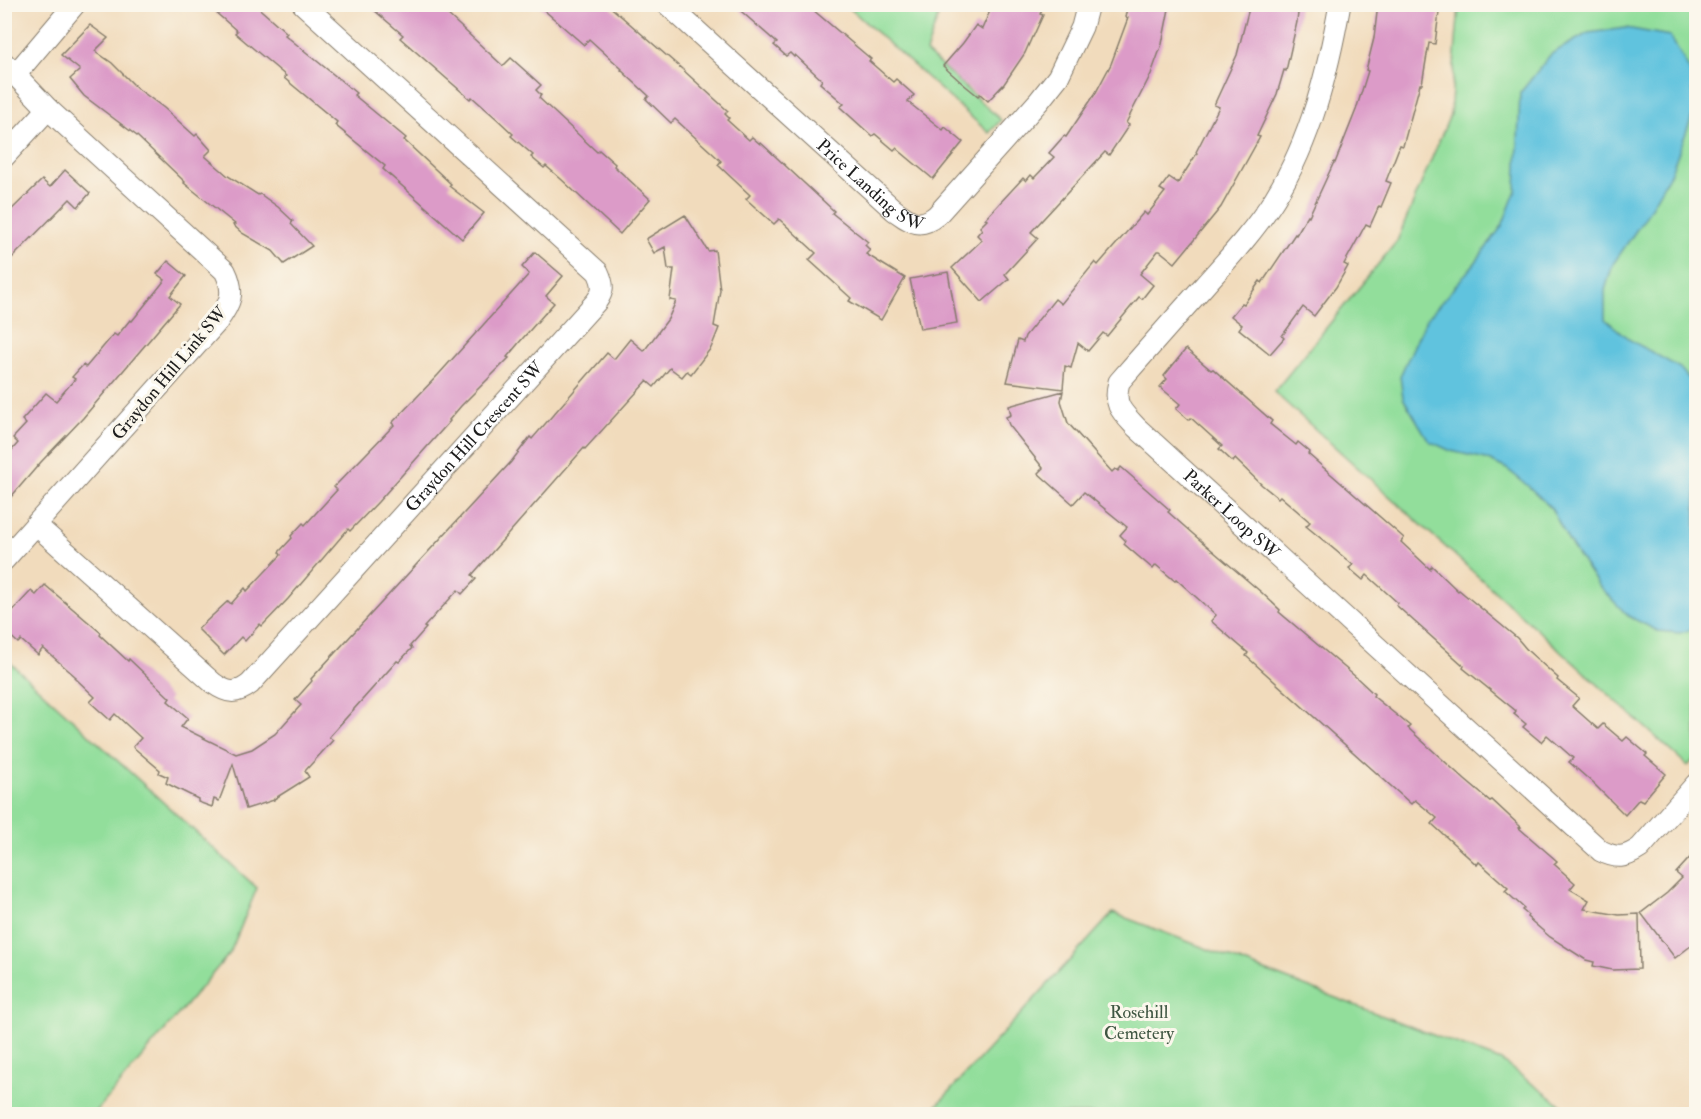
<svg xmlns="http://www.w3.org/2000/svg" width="1701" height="1119" font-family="'IM FELL Double Pica',serif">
	<rect width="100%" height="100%" fill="#fbf7ec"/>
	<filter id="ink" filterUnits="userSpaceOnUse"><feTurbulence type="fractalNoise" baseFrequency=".0167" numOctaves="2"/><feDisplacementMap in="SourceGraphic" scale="12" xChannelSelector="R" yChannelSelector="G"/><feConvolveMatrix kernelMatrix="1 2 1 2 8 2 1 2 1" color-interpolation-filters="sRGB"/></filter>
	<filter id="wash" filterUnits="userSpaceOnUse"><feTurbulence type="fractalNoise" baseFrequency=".008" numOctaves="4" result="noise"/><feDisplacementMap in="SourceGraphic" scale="24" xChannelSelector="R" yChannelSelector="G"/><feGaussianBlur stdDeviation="1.35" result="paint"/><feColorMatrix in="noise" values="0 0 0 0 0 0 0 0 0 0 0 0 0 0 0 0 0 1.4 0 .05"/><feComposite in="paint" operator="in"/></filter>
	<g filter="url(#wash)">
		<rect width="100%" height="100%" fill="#f1dbbc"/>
		<g fill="#92de9b" stroke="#577d5c" stroke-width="1.5">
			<polygon points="846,5 942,5 926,52 1001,120 989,133"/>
			<polygon points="1459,5 1696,5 1696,757 1688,766 1274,392 1397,241 1450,115"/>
			<polygon points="4,657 257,888 230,953 94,1114 5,1114"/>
			<polygon points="1113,913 1501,1061 1574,1114 929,1114"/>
		</g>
		<polygon fill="#60c3de" stroke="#3e707d" stroke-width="1.5" points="1626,28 1670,36 1691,73 1694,112 1671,172 1644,219 1613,264 1605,290 1605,319 1630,340 1680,368 1696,387 1696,628 1680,633 1658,631 1628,616 1599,586 1569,542 1551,508 1528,486 1507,469 1486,459 1451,451 1429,441 1403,398 1400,376 1426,320 1475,263 1502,226 1516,190 1520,93 1551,54 1588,33"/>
		<g id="blocks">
			<g fill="#dc9bc8">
				<polygon points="206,4 254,4 287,33 285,35 344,83 356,93 354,95 406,138 404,140 451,184 449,186 484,213 462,239 383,169 385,166 335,125 337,122 284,78 286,76 235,33 237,31"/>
				<polygon points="367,4 451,4 445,12 503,66 511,58 541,85 536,90 541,95 539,98 597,152 599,150 615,164 614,166 650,199 620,234 561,179 546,166 544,168 531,157 533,155 511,136 513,134 497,119 472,97 470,99 400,38 403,35"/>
				<polygon points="537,4 607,4 682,69 728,111 725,114 729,118 727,120 749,140 752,137 760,144 761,143 834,211 832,213 868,242 865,245 870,250 866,254 905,278 881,320 849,301 851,298 809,260 816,253 779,219 774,224 746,199 750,195 718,165 721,161 675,119 671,123 646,99 649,96 621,70 622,69 589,39 584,45"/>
				<polygon points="733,4 806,4 871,59 869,61 893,82 896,79 914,95 908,102 943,130 945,127 963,142 933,179 896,148 894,150 875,134 872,136 840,107 844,104 820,83 822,80 795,55 794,57 790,53 786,56 774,45 777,43"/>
				<polygon points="993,4 1044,4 1040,14 1043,15 1033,37 1032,37 1025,53 1004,84 988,101 980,94 978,96 962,83 943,66 963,43 976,25 982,29"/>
				<polygon points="1128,4 1170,4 1162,44 1151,74 1126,123 1129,125 1109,155 1105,152 1031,232 1038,238 1005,274 1009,279 982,302 952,268 982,240 977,235 982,229 980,227 987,220 985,219 1023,178 1026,181 1031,175 1034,178 1054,157 1049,153 1064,136 1066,137 1095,94 1111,64 1128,18 1125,17"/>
				<polygon points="1250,4 1299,4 1297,22 1286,71 1284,70 1277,94 1257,136 1260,137 1221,207 1175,263 1160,251 1158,251 1140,274 1153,285 1142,299 1139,297 1107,336 1103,333 1088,351 1078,343 1071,368 1065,366 1063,389 1007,382 1018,340 1023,342 1025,336 1055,299 1061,304 1095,262 1098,265 1144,212 1147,215 1165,192 1160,189 1169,177 1178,183 1197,153 1196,152 1219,107 1214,105 1237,55"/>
				<polygon points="1378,4 1440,4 1435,44 1429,43 1422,84 1420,84 1403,146 1400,145 1386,181 1391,183 1381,207 1379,206 1370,226 1366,224 1344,264 1348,266 1336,287 1314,316 1303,307 1282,336 1284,338 1270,354 1239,329 1242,325 1231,316 1242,303 1244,304 1260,281 1262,283 1295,234 1296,235 1308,215 1309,216 1334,162 1335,163 1356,110 1368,71 1366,70 1374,38"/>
				<polygon points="90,25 108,38 95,51 112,63 137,88 164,108 195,136 197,134 211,150 205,156 228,176 258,195 260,194 278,207 293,221 291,224 312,246 284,264 273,251 242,233 233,225 235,224 184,183 185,182 137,136 84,96 70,79 80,70 61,55"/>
				<polygon points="65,170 90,193 78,207 70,199 4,266 4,217 42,180 50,187"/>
				<polygon points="685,215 708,251 715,250 720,290 714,326 719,328 711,348 691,374 687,371 682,377 670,368 654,387 647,381 585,449 584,448 472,575 476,579 462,594 458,590 424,627 426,628 410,646 412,648 399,662 397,661 329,737 333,740 305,771 309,777 274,799 274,800 246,809 233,764 219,801 214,799 212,807 198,802 198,799 166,783 168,777 159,773 160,770 133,747 141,738 115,714 110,720 90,702 95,697 75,678 76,677 43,648 38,655 21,640 18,643 4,630 4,620 31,591 36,595 45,585 101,633 100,635 128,661 129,659 170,698 168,701 188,718 181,727 236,754 252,749 275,734 301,705 295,700 312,681 311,679 511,462 530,437 532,439 607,353 614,359 630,339 644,351 668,319 676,301 670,300 674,269 668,269 665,247 654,253 646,239"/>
				<polygon points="535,252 563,276 546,296 554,303 523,338 507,357 509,358 461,406 449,420 450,421 378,502 350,531 348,529 288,599 262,626 260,624 245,641 241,637 224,655 198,629 228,601 231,604 245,588 247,591 281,555 279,552 292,538 291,536 303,523 305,525 337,490 334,487 394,425 392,423 438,375 529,274 522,267"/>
				<polygon points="168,261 186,276 170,296 180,304 83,418 41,462 4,505 4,459 18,443 13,438 26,424 22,420 46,393 56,401 75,379 72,377 83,365 86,367 114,334 117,336 130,320 132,321 165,280 157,274"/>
				<polygon points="948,272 957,323 920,329 910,279"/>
				<polygon points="1186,349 1211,370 1213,369 1272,421 1270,424 1296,445 1298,442 1310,452 1308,454 1404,538 1401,542 1430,569 1432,566 1458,591 1459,590 1517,638 1528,651 1558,678 1557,680 1579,698 1572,706 1598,729 1603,724 1623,741 1627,737 1647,754 1645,756 1666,774 1643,801 1639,799 1625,815 1594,784 1569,762 1573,758 1547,735 1541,742 1523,727 1526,724 1514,714 1516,711 1463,668 1464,666 1396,605 1398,603 1367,575 1363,580 1349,568 1353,565 1306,526 1310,522 1280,496 1278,498 1262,485 1235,459 1233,462 1219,449 1222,446 1191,418 1189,420 1176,409 1180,404 1160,387 1167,379 1164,376"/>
				<polygon points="1063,391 1061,401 1068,423 1112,472 1115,469 1118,471 1121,467 1170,510 1168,512 1193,534 1261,592 1280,610 1279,612 1357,678 1374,694 1373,696 1410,726 1408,728 1465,780 1490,801 1492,800 1521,827 1519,828 1557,861 1554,864 1575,883 1570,889 1589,900 1584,909 1619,915 1639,914 1640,969 1612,970 1593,966 1594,962 1586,960 1550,937 1527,917 1528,915 1522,910 1524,908 1505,891 1508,888 1479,862 1477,865 1432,824 1437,818 1415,800 1411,804 1246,656 1248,653 1211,621 1216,615 1176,579 1175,581 1156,565 1153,569 1124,544 1126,541 1120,535 1127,527 1084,492 1073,504 1038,473 1043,468 1009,425 1006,417 1011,415 1009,406"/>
				<polygon points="1696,851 1696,942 1675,958 1641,913 1667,893 1682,878 1676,873"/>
			</g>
		</g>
	</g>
	<g filter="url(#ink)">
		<use href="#blocks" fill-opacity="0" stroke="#867c6c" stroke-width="1.5"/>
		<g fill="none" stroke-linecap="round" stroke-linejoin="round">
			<g stroke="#867c6c" stroke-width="23">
				<g id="minor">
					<path id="s1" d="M667,4L894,210C910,221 919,230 937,215L1039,101L1058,77L1082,27L1088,4"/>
					<path id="s2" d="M1340,4C1328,71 1311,140 1275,198C1255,230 1229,258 1204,286C1175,318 1147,350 1119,382C1113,405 1121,411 1136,427L1601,851C1617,859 1625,858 1640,848L1696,784"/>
					<path d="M4,63L48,109L225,271C236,293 230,304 217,322L4,560"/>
					<polyline points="15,75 75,4"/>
					<polyline points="4,157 48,109"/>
					<path id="s3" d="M36,525L213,683C227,693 236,695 250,684L596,302C604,291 604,285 598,272L303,4"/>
				</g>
			</g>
			<use href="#minor" stroke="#fff" stroke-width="21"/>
		</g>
	</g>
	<g text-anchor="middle" stroke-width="6" stroke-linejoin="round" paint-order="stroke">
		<g font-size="18" fill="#1c1c1c" stroke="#fbf7ec">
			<text dy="6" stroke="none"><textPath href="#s1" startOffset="273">Price Landing SW</textPath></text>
			<text transform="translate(169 373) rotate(-50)" y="6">Graydon Hill Link SW</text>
			<text dy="6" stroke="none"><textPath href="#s3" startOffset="612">Graydon Hill Crescent SW</textPath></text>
			<text dy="6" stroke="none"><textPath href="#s2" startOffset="628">Parker Loop SW</textPath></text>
		</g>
		<g font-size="18" fill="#3f5642" stroke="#fbf7ec">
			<text x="1139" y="1018">Rosehill<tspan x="1139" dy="21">Cemetery</tspan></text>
		</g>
	</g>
	<rect width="1701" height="1119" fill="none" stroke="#fbf7ec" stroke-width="24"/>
</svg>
